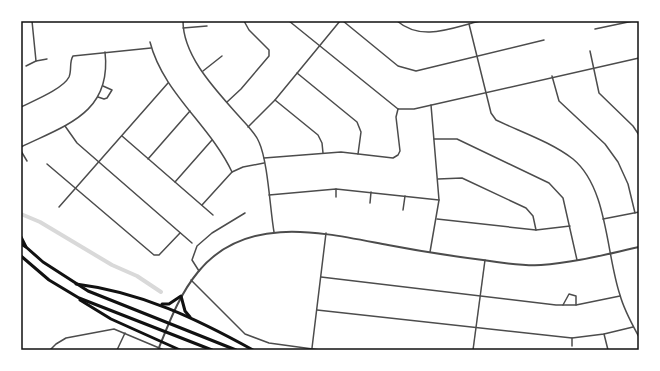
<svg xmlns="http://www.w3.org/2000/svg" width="660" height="371" font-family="Overpass,sans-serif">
	<rect width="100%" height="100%" fill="#fff"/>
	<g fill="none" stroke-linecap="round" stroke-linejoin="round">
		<polyline stroke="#d9d9d9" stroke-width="4" points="21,214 40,222 112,265 137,276 161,292"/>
		<g stroke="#4c4c4c" stroke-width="1.5">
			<polyline points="32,21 36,61"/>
			<path d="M183,21C183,56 215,89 237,114C244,122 255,132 259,142C268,162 270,209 274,232"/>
			<polyline points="289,21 398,109"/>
			<polyline points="343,21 398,66 416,71 544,40"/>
			<path d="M397,21C422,42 451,28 480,21"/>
			<path d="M469,24L491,113L496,120C521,132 551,142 573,159C608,188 606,254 620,295C624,310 632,324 639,337"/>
			<polyline points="183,28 207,26"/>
			<polyline points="595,29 633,21"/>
			<path d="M150,42C163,93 210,125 232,172"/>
			<polyline points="590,51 599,93 633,126 639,135"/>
			<polyline points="26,66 36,61 47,59"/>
			<polyline points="203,71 222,56"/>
			<polyline points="297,73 357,122 361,132 358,154"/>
			<polyline points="552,76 559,101 605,144 618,162 628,184 635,213"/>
			<polyline points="98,97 104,99 107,98 112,90 103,86"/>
			<polyline points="275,100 318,135 322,143 323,153"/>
			<polyline points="227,102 241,89 269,56 269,50 249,30 244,21"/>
			<path d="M21,107C33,101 63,89 69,77C72,70 69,62 73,56L151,48"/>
			<polyline points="398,109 414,109 639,58"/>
			<polyline points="65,126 77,143 192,243"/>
			<polyline points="248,127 275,100 340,21"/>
			<polyline points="122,136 213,215"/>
			<polyline points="434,139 457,139 549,183 563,198 577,260"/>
			<path d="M21,147C66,125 112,113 105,52"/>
			<polyline points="21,151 27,161"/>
			<polyline points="264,158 341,152 393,158 398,155 400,151 396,117 398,109"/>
			<polyline points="148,159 190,111"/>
			<polyline points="47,164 154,255 159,255 180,233"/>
			<polyline points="438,179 462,178 526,208 533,216 536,230"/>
			<polyline points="175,182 212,140"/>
			<polyline points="336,189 336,197"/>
			<polyline points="269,195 336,189 439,200"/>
			<polyline points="370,203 371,192"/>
			<polyline points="202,205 232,172 243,167 264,163"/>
			<polyline points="59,207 168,83"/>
			<polyline points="403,210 405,196"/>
			<polyline points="437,219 536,230 570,226"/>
			<polyline points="603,219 639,212"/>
			<polyline points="430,252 439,200 431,105"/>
			<polyline points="199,271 192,260 197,246 212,233 245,213"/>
			<polyline points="321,277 556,305 576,305 620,296"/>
			<polyline points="191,280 245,334 269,343 320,350"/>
			<polyline points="563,305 569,294 576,296 576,305"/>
			<polyline points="317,310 572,338 604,334 633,327"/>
			<polyline points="604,334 608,350"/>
			<polyline points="572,338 572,346"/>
			<polyline points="312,348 326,233"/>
			<polyline points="50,350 56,344 66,338 114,329 164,350"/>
			<polyline points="117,350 125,333"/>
			<polyline points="473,350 485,260"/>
		</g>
		<path stroke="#4c4c4c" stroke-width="2" d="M158,350C169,323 179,295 198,272C246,213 324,233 388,245C419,251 451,256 483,260C502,263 522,266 541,265C574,263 607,254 639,247"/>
		<g stroke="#111" stroke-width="3">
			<polyline points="21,237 26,247 43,262 88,291 236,350"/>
			<polyline points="21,244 26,247"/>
			<polyline points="21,256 49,280 79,298 212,350"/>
			<path d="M76,284C141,292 197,319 253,350"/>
			<polyline points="80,300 111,319 180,350"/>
			<polyline points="162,304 169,304 181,296 185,311 190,317"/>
		</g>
	</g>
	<rect width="660" height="371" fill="none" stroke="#ffffff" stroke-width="44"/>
	<rect x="22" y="22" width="616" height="327" fill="none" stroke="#111" stroke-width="1.5"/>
</svg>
